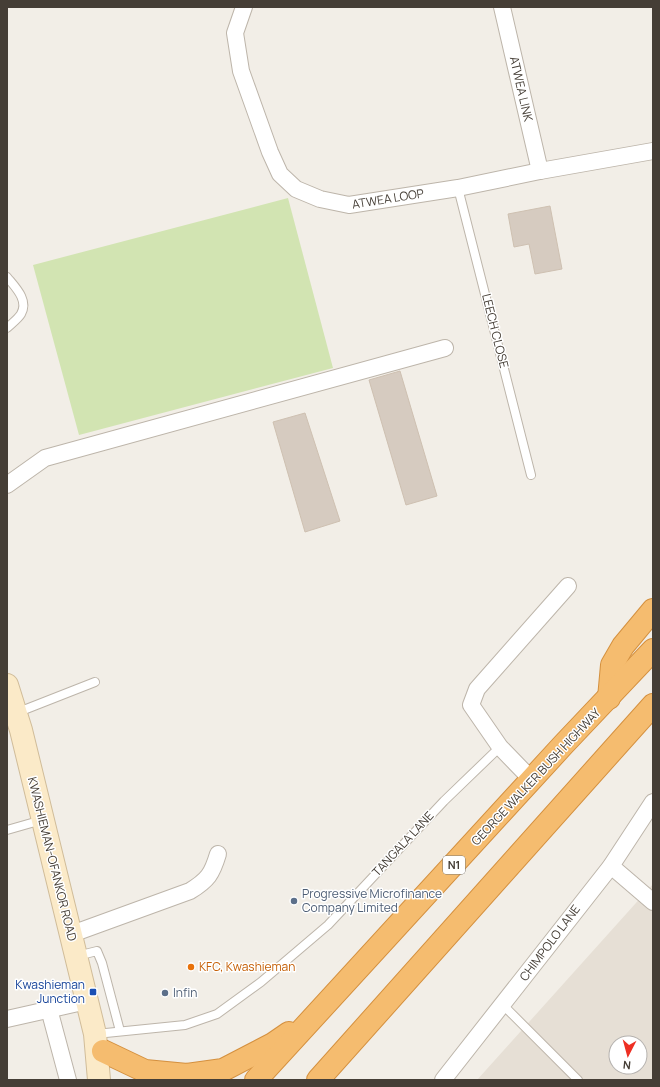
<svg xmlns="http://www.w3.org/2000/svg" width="660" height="1087" font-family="Manrope,sans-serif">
	<rect width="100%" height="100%" fill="#f2eee7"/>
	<path fill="#e6dfd5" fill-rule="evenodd" d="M653,884V1080H477ZM616,1043H640V1067H616Z"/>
	<polygon fill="#d2e4b2" points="288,198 333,368 79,435 33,265"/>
	<g fill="#d6cbc0" stroke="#cec0b1">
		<polygon points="550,206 562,269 535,274 529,244 514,247 508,214"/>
		<polygon points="400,371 437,496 406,505 369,380"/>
		<polygon points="305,413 340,521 305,532 273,422"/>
	</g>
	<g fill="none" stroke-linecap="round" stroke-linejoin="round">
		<g stroke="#bdb5aa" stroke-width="10">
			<g id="lane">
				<polyline points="458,188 531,475"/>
				<path d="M7,277C15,287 29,300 21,314C18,319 11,324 7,328"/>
				<polyline points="16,713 95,682"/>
				<polyline points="7,830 42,820"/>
				<polyline points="77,956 97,951 102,963 120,1031"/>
				<polyline points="503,1005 578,1080"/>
				<polyline points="96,1034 185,1025 217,1014 261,982 328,925 444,801 500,747"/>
			</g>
		</g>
		<g stroke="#bdb5aa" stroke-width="18">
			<g id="street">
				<polyline points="244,7 235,33 241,71 270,152 280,174 296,189 320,199 349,205 458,188 540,171 653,151"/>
				<polyline points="502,7 540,171"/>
				<polyline points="7,485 45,458 445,348"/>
				<polyline points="532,780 500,747 471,705 477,689 568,586"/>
				<polyline points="611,866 653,902"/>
				<path d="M69,935L190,891C208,880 212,874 218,854"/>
				<polyline points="49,1009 68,1080"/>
				<polyline points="7,1019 87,1001"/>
				<polyline points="443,1080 611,866 653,802"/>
			</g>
		</g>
		<g stroke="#d0bc99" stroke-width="24">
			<polyline id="secondary" points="7,685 21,730 95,1034 99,1080"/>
		</g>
		<g stroke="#d4903f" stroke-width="24">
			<g id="highway">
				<polyline points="609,698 612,665 623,646 653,610"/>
				<polyline points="103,1051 145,1071 187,1075 223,1070 273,1044 289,1033"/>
				<polyline points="256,1080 563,745 653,650"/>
				<polyline points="318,1080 653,705"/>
			</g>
		</g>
		<use href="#lane" stroke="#fff" stroke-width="8"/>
		<use href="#street" stroke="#fff" stroke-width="16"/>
		<use href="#secondary" stroke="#fbeac8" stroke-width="22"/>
		<use href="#highway" stroke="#f5bc6f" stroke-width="22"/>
	</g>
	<g fill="#5c6f8a" stroke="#fff" stroke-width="1.5">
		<circle cx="294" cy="901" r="4"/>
		<circle cx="165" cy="993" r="4"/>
	</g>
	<circle fill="#e8710a" stroke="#fff" stroke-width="1.5" cx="191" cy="967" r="4"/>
	<rect fill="#1a4fb4" stroke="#fff" stroke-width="1.5" x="89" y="988" width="8" height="8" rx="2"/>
	<g text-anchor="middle" stroke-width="3" stroke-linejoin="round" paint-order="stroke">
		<rect fill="#fff" stroke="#7d7872" stroke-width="1" x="443" y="856" width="22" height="18" rx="3"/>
		<g font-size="11" font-weight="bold" fill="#453e36">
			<text x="454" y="869">N1</text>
		</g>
		<g font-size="12" fill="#453e36" stroke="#fff">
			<text transform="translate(521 89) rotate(77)" y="4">ATWEA LINK</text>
			<text transform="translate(388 199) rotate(-9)" y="4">ATWEA LOOP</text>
			<text transform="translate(495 331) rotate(76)" y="4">LEECH CLOSE</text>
			<text transform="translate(536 777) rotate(-47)" y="4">GEORGE WALKER BUSH HIGHWAY</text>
			<text transform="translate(403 844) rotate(-47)" y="4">TANGALA LANE</text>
			<text transform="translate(52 859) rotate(76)" y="4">KWASHIEMAN-OFANKOR ROAD</text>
			<text transform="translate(550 943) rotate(-53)" y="4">CHIMPOLO LANE</text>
		</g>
		<g font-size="12" fill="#4e5e75" stroke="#fff" text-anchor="start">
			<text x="302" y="898">Progressive Microfinance<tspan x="302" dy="14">Company Limited</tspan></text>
			<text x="173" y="997">Infin</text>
		</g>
		<g font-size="12" fill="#c56008" stroke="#fff" text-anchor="start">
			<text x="199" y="971">KFC, Kwashieman</text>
		</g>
		<g font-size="12" fill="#164399" stroke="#fff" text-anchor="end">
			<text x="85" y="989">Kwashieman<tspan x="85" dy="14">Junction</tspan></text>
		</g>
	</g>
	<rect width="660" height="1087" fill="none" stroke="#453e36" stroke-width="16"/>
	<g transform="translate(628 1055) rotate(186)"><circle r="19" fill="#ffffff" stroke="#b5b2af"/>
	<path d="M0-3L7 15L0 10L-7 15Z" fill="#ee2f23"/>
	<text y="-6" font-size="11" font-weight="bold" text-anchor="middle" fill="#453e36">N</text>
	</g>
</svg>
